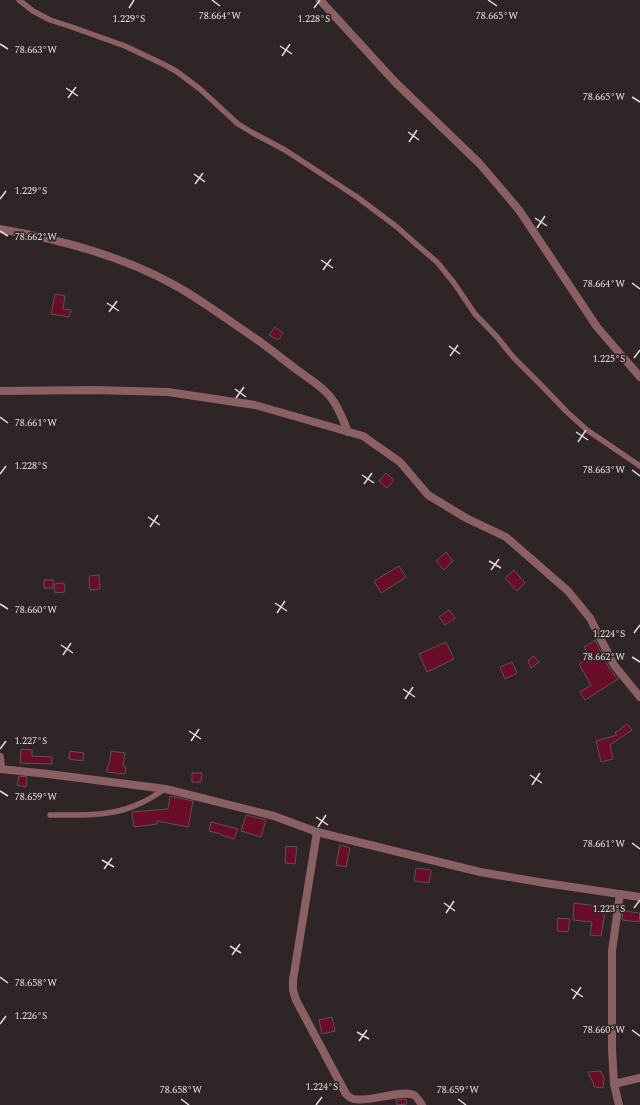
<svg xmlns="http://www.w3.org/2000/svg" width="640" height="1105" font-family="Spectral,serif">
	<rect width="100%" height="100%" fill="#302526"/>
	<g fill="#690d28" stroke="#5e5253">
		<polygon points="55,294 65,296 63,309 71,310 69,317 51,314"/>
		<polygon points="275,327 283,333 278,340 269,335"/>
		<polygon points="386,473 394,480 387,488 379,481"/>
		<polygon points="446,552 453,561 444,570 436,561"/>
		<polygon points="399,566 406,577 381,593 374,581"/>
		<polygon points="514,570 525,583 517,591 505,578"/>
		<polygon points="99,575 100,589 90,590 89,576"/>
		<rect x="44" y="580" width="9" height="8"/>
		<polygon points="64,583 65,592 55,593 54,584"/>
		<polygon points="449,610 455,618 445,625 439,617"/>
		<polygon points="595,640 609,668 618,679 585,700 580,692 591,685 579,664 590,657 584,647"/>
		<polygon points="446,642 454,659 427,672 419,654"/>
		<polygon points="534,656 539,662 531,668 528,661"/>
		<polygon points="512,662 517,673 505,679 500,667"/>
		<polygon points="627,724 632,730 610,745 613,759 601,762 596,741 617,735 615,733"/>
		<polygon points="21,749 32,750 32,756 52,757 52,764 20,763"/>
		<polygon points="70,751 84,753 83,761 69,759"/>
		<polygon points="111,751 125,753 123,766 126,767 125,774 107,772 108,765 109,765"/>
		<polygon points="192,773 202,773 201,782 192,782"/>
		<polygon points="19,776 27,777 26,787 17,785"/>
		<polygon points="170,796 193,801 188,827 157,821 157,824 134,827 132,812 168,809"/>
		<polygon points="246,815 266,820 261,837 241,831"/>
		<polygon points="211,822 238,829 234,839 221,835 221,834 209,831"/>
		<polygon points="340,845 350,848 346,867 336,865"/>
		<polygon points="286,846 297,847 295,864 285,863"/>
		<polygon points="416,868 431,870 429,883 414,881"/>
		<polygon points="574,903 606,907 601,936 590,935 592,922 573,920"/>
		<polygon points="623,911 640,913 639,922 622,920"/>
		<polygon points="558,918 570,919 568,932 557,931"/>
		<polygon points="332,1017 335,1031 322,1034 319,1020"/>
		<polygon points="601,1071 604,1079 603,1088 594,1087 593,1082 590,1077 588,1072"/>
		<polygon points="406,1099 407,1104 397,1105 396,1100"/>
	</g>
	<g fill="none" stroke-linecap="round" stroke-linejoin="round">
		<g stroke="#8b6065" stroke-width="5.5">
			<polyline points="19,0 33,11 50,20 69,26 125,46 163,64 176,71 200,89 238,124 253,133 285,150 357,197 397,227 417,245 437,262 454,283 475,314 497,337 513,357 542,386 567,412 587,430 640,466"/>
			<path d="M50,815C81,815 113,817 141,803C150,799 157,794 165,789"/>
		</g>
		<g stroke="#8b6065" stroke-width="8">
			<polyline points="320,0 395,82 480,164 519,210 597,327 640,377"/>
			<path d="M0,229C62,240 123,256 178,287C206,303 232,323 259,341C273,351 286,362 300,372C312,381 326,389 334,402C340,411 344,422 348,432"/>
			<polyline points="0,391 93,390 168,392 255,405 363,436 400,462 428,495 466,518 506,537 568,591 590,618 614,665 640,697"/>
			<polyline points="0,757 1,769"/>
			<polyline points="0,769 48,774 166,789 274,816 317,832 480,872 545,883 640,897"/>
			<path d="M317,832L293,980V990L296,1000L346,1094C348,1096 351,1099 354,1099C368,1103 402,1089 414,1095C417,1097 420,1102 422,1105"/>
			<polyline points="614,1084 640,1078"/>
			<polyline points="619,1105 614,1084 612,1049 612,951 620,894"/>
		</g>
	</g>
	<path fill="none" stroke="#e2dbdb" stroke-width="1.5" d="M212,0L220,6M488,0L497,6M129,8L134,0M314,8L320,0M0,44L8,49M280,46L292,54M282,56L290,44M66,88L78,96M632,97L640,102M68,98L76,87M408,132L419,140M409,142L417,130M194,174L205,182M195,184L203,173M0,199L6,191M535,218L547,226M537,228L545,216M0,231L8,236M321,260L333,268M323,270L331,259M632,283L640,289M107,303L119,311M109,312L117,301M449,346L460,354M450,356L458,345M634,358L640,350M235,389L246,397M236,398L244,387M0,417L8,423M576,432L588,440M578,442L586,430M632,470L640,476M0,474L6,466M362,475L374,483M364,484L372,473M148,517L160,525M150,527L158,515M489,561L501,568M491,570L499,559M275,603L287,611M0,604L8,609M277,613L285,601M634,633L640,625M61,645L73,653M63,655L71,643M632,657L640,662M403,689L415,697M405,699L413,687M189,731L201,739M191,741L199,729M0,749L6,741M530,775L542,783M532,785L540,773M0,791L8,796M316,817L328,825M318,827L326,815M632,843L640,849M102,860L114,867M104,869L112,858M444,903L455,911M634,908L640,900M446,913L454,901M230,946L241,953M232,955L240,944M0,977L8,983M571,989L583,997M573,999L581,987M0,1024L6,1016M632,1030L640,1036M357,1032L369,1039M359,1041L367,1030M181,1099L189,1105M458,1099L466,1105M316,1105L322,1097"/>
	<g font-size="10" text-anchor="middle" fill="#e2dbdb" stroke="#302526" stroke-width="3.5" stroke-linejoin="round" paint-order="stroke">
		<text x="220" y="19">78.664°W</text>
		<text x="497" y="19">78.665°W</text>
		<text x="129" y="22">1.229°S</text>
		<text x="314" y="22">1.228°S</text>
		<text x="36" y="53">78.663°W</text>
		<text x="604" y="100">78.665°W</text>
		<text x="31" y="194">1.229°S</text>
		<text x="36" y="240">78.662°W</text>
		<text x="604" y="287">78.664°W</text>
		<text x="609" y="362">1.225°S</text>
		<text x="36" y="426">78.661°W</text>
		<text x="31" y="469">1.228°S</text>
		<text x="604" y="473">78.663°W</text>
		<text x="36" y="613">78.660°W</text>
		<text x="609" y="637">1.224°S</text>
		<text x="604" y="660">78.662°W</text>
		<text x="31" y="744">1.227°S</text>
		<text x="36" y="800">78.659°W</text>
		<text x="604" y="847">78.661°W</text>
		<text x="609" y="912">1.223°S</text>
		<text x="36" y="986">78.658°W</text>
		<text x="31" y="1019">1.226°S</text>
		<text x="604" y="1033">78.660°W</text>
		<text x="322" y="1090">1.224°S</text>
		<text x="181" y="1093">78.658°W</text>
		<text x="458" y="1093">78.659°W</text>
	</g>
</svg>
